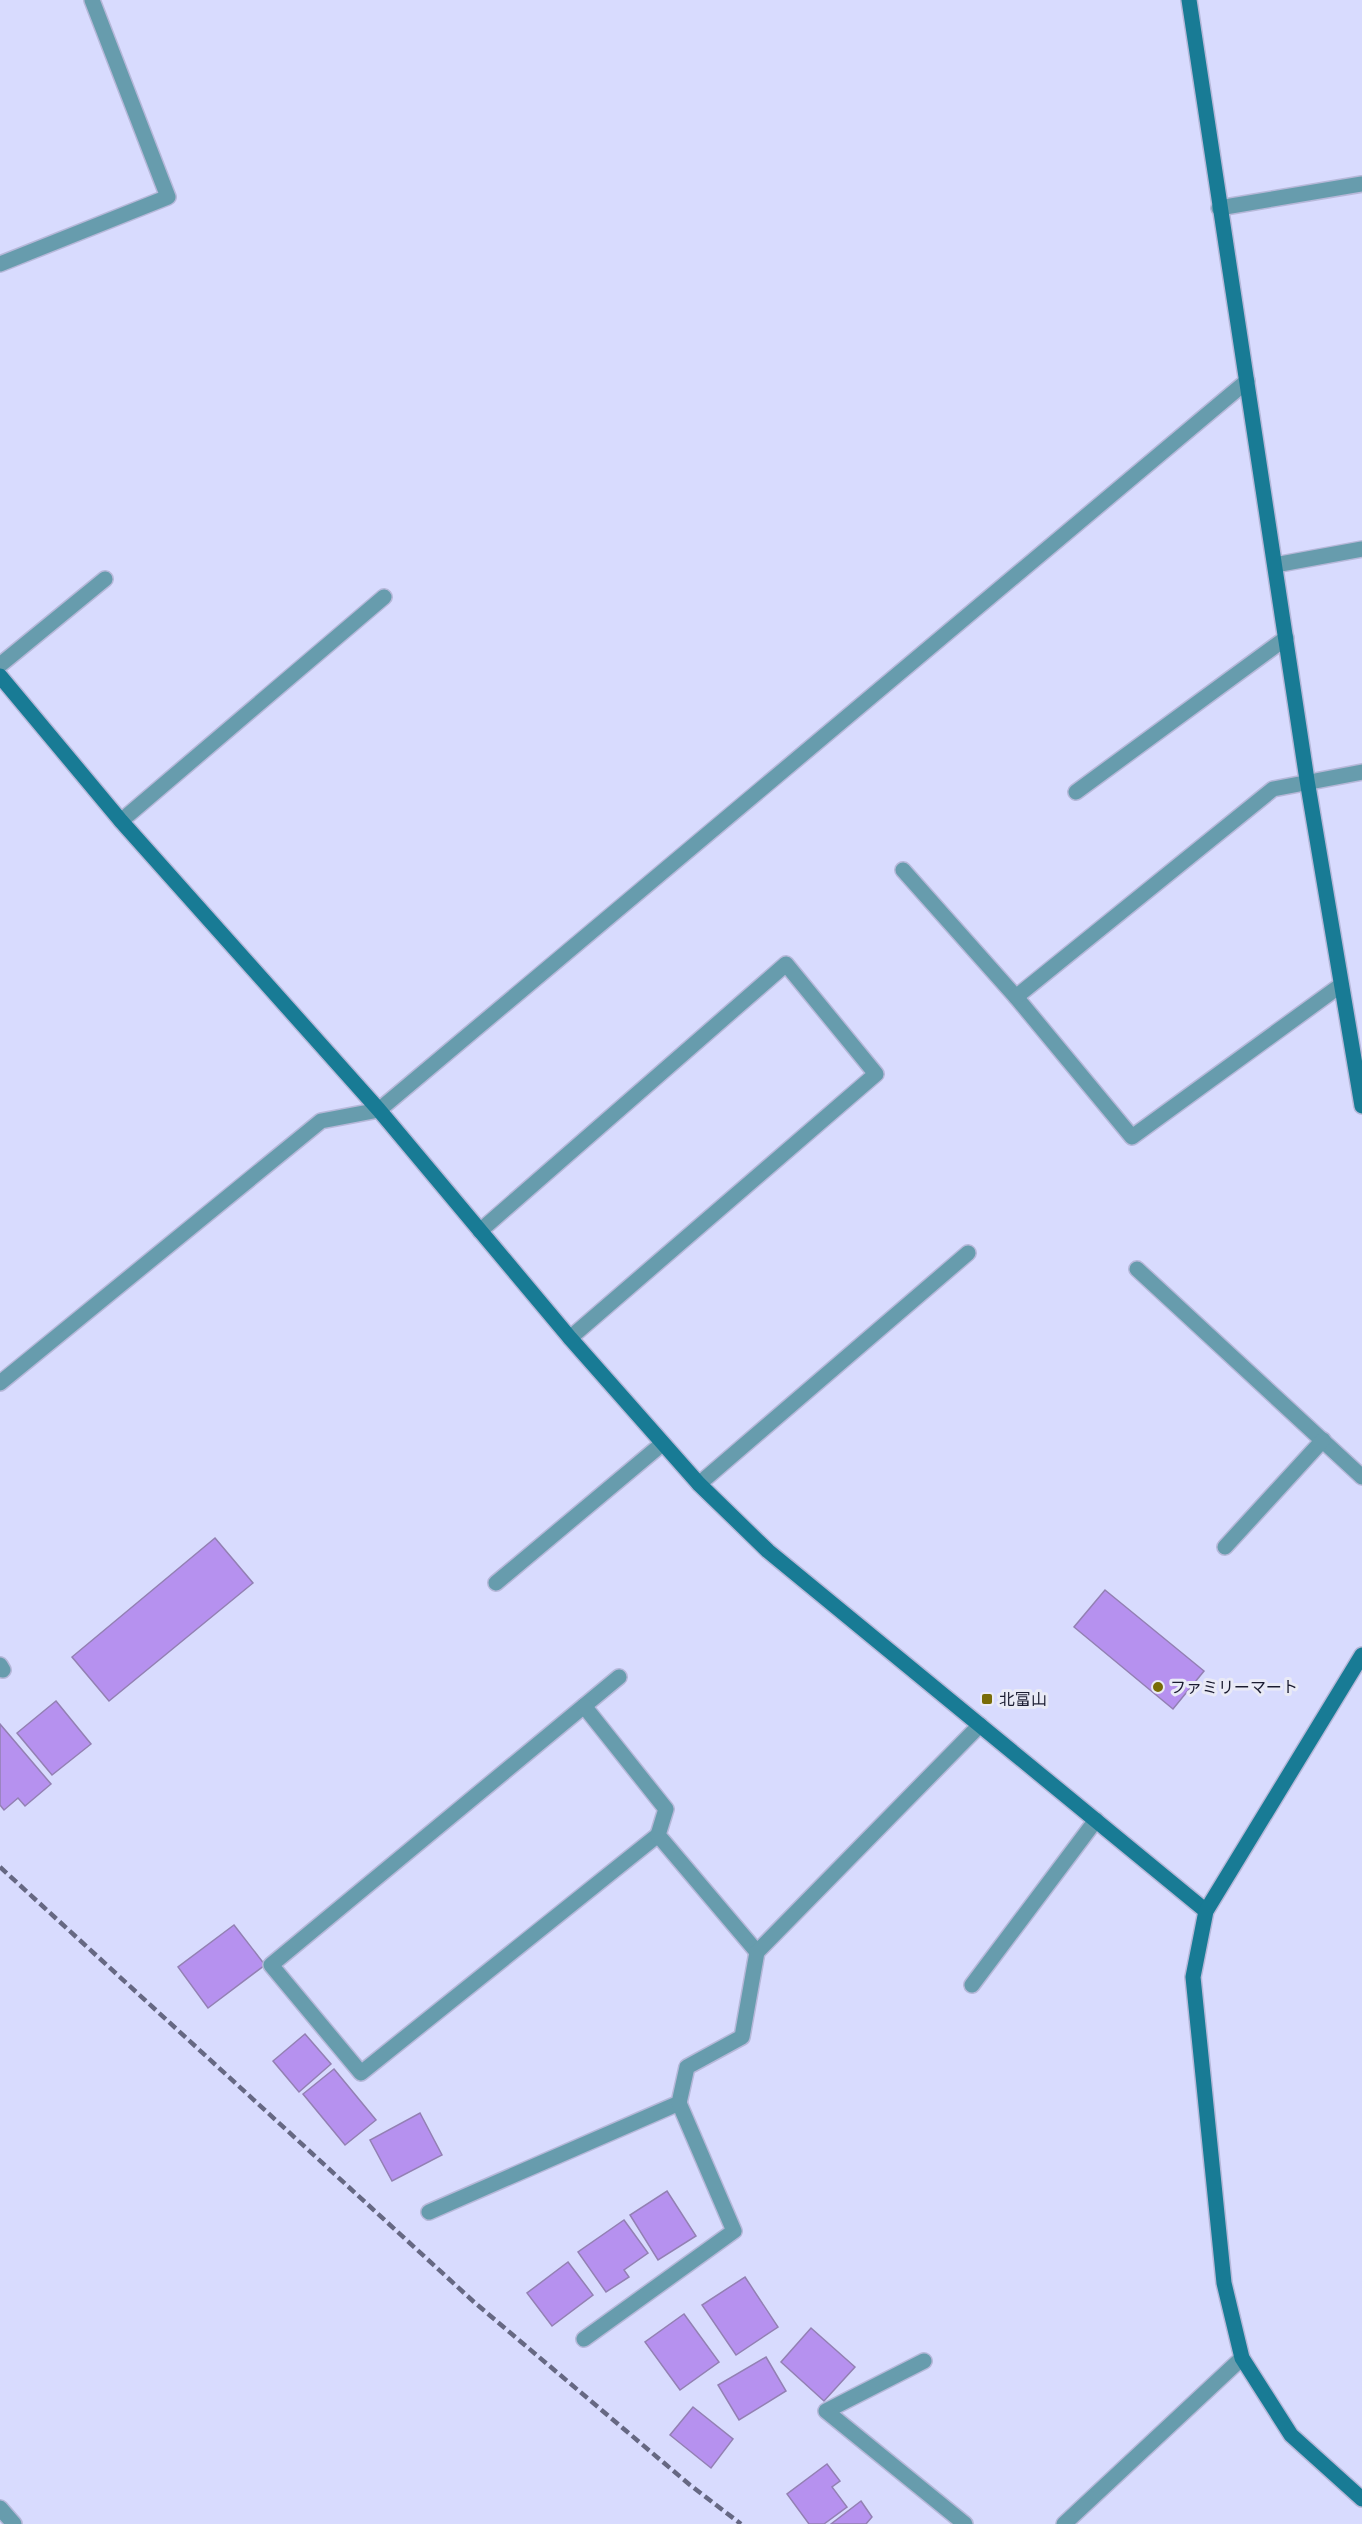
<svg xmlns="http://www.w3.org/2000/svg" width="1362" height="2524" font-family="'Noto Sans','Noto Sans JP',sans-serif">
	<rect width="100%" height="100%" fill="#d8dbfe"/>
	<g fill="#b691ef" stroke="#9380b3" stroke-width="1.5">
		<polygon points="215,1538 253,1583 109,1701 72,1657"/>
		<polygon points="1105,1590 1204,1671 1173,1709 1074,1627"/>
		<polygon points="56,1701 91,1744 52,1775 17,1733"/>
		<polygon points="0,1724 51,1784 25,1806 18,1798 4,1810 0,1805"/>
		<polygon points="234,1925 265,1965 208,2008 178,1967"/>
		<polygon points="305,2034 331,2064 299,2092 273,2061"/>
		<polygon points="334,2069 376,2120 345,2145 303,2094"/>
		<polygon points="420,2113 442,2155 392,2181 370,2140"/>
		<polygon points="667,2191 696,2236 658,2260 630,2215"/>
		<polygon points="624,2220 648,2253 624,2270 629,2277 606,2292 578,2252"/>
		<polygon points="568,2262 593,2295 552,2326 527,2293"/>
		<polygon points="745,2277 778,2327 736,2355 702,2305"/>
		<polygon points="684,2314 719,2362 680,2390 645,2342"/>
		<polygon points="811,2328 855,2367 824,2401 781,2362"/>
		<polygon points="766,2357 786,2391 739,2420 718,2385"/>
		<polygon points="693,2407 733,2439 711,2468 670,2435"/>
		<polygon points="827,2464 840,2481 832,2487 847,2507 824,2524 809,2524 787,2494"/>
		<polygon points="861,2501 872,2517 866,2524 831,2524"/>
	</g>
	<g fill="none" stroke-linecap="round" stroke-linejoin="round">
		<g stroke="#b6b8d9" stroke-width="18">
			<polyline id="lane" points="1076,792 1286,638"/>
		</g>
		<g stroke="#b6b8d9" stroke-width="18">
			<g id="street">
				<polyline points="1219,208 1362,184"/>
				<polyline points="0,264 168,197 92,0"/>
				<polyline points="1275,565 1362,549"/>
				<polyline points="0,665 105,579"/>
				<polyline points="121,821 384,597"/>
				<polyline points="903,870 1016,997 1132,1137 1341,985"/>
				<polyline points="1016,997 1273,789 1362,772"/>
				<polyline points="480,1231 786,964 876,1074 570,1338"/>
				<polyline points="1137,1269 1362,1477"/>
				<polyline points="0,1383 321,1121 379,1110 1247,381"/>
				<polyline points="699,1484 968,1253"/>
				<polyline points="1225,1547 1323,1440"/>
				<polyline points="496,1583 662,1444"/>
				<polyline points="0,1665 3,1670"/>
				<polyline points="619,1677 271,1965 361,2073 658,1835"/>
				<polyline points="584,1706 666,1809 658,1835 757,1952"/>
				<polyline points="972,1985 1096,1820"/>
				<polyline points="429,2212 679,2103 687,2067 742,2037 757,1952 980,1725"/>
				<polyline points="584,2339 734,2231 679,2103"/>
				<polyline points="924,2361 826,2411 965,2524"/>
				<polyline points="0,2508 14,2524"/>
				<polyline points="1064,2524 1242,2358"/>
			</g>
		</g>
		<g stroke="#b6b8d9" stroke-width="18">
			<g id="secondary">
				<polyline points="1189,0 1307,780 1362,1106"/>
				<polyline points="0,676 121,821 379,1110 570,1338 699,1484 768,1551 1206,1911"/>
				<polyline points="1362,1655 1206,1911 1193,1977 1224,2283 1242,2358 1291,2435 1362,2499"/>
			</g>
		</g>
		<use href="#lane" stroke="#679cad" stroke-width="15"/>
		<use href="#street" stroke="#679cad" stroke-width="15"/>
		<use href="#secondary" stroke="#187b95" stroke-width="15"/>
		<polyline stroke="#666883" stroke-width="4.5" stroke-dasharray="9 4.5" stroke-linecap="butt" points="0,1867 474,2302 690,2485 741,2524"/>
	</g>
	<g fill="#796c07" stroke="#e9eaf6" stroke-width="2">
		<circle cx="1158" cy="1687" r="6"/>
		<rect x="981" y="1693" width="12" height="12" rx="3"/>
	</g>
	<g text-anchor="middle" stroke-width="6" stroke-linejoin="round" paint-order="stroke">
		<g font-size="16" fill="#1a1b30" stroke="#e9eaf6" text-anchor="start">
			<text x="1170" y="1693">ファミリーマート</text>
			<text x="999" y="1705">北富山</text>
		</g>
	</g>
</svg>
